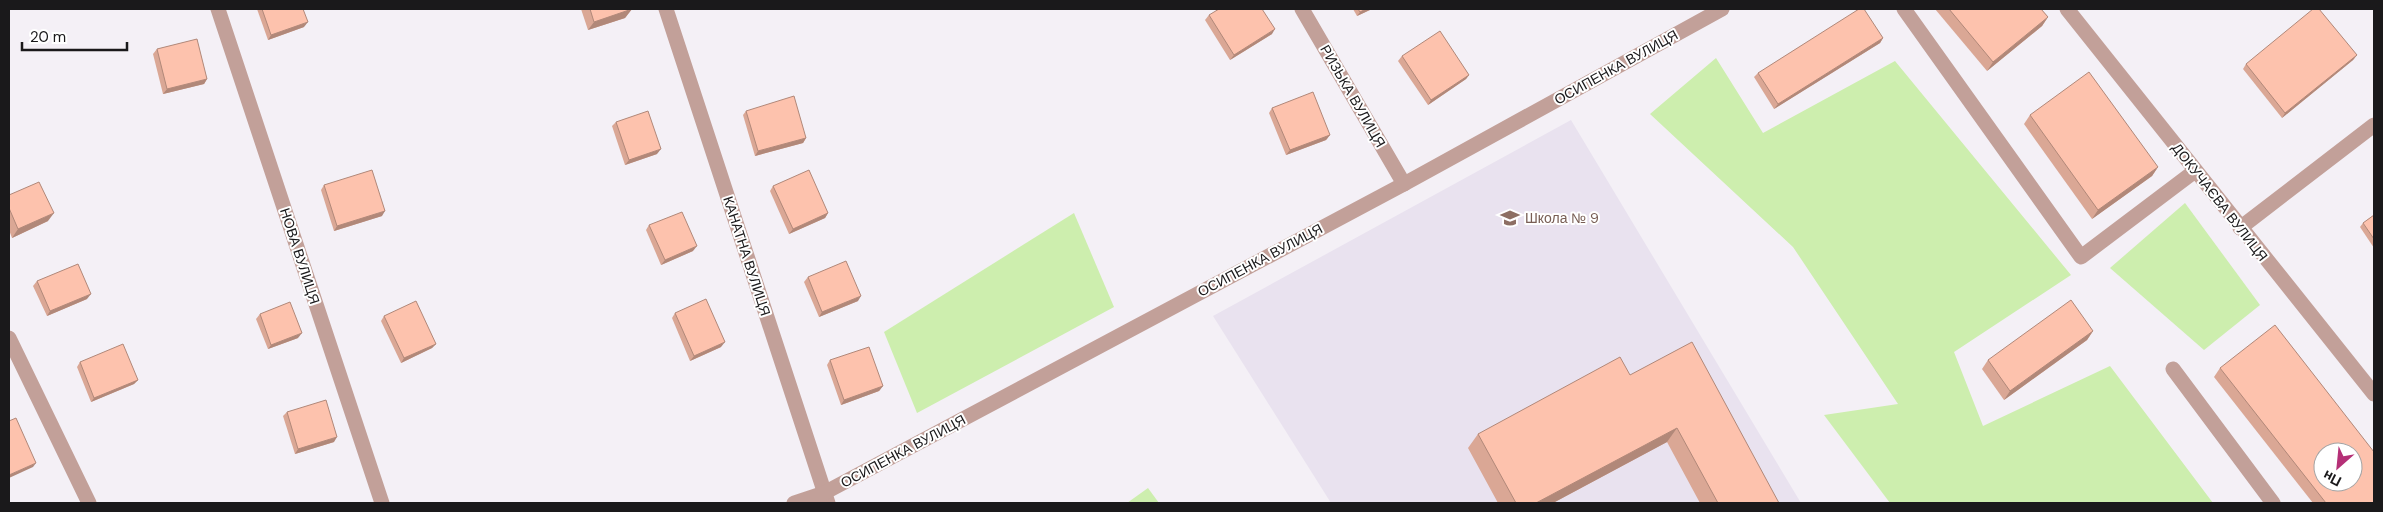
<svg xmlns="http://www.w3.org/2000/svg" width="2383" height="512" font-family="'DM Sans',sans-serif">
	<rect width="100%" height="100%" fill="#f4f0f6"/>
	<polygon fill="#e9e2ef" points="1571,120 1801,503 1331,503 1213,316"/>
	<g fill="#cdeeae">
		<polygon points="1716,58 1763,133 1895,61 2071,275 1954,352 1983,426 2110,366 2213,503 1890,503 1824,415 1898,404 1793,247 1650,114"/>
		<polygon points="2185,203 2260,305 2204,350 2110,268"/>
		<polygon points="1074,213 1114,307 917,413 884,332"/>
		<polygon points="1148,488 1159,503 1127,503"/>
	</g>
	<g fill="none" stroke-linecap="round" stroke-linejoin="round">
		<g stroke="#c2a099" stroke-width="15">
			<polyline points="218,9 382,503"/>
			<polyline points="666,9 828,503"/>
			<polyline points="1302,9 1404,184"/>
			<polyline points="1904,9 2081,257 2195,171"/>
			<polyline points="2067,9 2374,394"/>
			<polyline points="2240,228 2374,125"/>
			<polyline points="9,338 89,503"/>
			<polyline points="2173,369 2273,503"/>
			<polyline points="794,503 824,493 1404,184 1722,9"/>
		</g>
	</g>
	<g fill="#daa795">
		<polygon points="257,9 303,9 304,27 268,40"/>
		<polygon points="581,9 632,9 625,18 588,30"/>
		<polygon points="1353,9 1372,9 1357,16"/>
		<polygon points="1935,9 2041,9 2048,17 2042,26 1987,71"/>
		<polygon points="1209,15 1272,34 1230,60 1205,20"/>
		<polygon points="1883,38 1880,43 1774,109 1754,77 1758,73"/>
		<polygon points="157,49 207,79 204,84 163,94 153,54"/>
		<polygon points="2357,55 2353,60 2282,118 2243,69 2246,64"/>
		<polygon points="1402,56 1469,75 1466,79 1428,105 1398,61"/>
		<polygon points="1272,108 1330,135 1326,140 1286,155 1269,113"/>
		<polygon points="746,111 806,138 803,143 755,156 743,115"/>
		<polygon points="2030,115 2158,167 2152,176 2092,219 2024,124"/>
		<polygon points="616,122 657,154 625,165 612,126"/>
		<polygon points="324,185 382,216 334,231 321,190"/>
		<polygon points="773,186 828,213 825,218 789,234 770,191"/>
		<polygon points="9,195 48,221 12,238 9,230"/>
		<polygon points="2374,215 2374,248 2360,227 2363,223"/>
		<polygon points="649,225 693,251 661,265 646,230"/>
		<polygon points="808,277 858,301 819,317 804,282"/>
		<polygon points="37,281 87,299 47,316 33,286"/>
		<polygon points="675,313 721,347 690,361 672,318"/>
		<polygon points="260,314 298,338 268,349 256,319"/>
		<polygon points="384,316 436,344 432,348 401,363 381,321"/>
		<polygon points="2093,331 2087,340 2004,400 1982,369 1988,360"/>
		<polygon points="830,360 883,386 879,391 841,405 827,365"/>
		<polygon points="80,362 138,380 134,384 91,402 77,367"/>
		<polygon points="2220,368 2374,503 2313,503 2214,377"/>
		<polygon points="1630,375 1779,503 1700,503 1667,442 1553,503 1498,503 1468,448 1478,434"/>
		<polygon points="287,412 334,442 295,454 283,416"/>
	</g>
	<g fill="#b18879">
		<polygon points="632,9 625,18 588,30 594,22"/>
		<polygon points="1366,9 1372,9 1357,16 1360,12"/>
		<polygon points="2048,17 2042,26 1987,71 1993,62"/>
		<polygon points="308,22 304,27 268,40 271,35"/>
		<polygon points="1275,29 1272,34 1230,60 1234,55"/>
		<polygon points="1883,38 1880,43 1774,109 1778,104"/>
		<polygon points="2357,55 2353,60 2282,118 2285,113"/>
		<polygon points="1469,75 1466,79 1428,105 1431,100"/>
		<polygon points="207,79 204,84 163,94 167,89"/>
		<polygon points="1330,135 1326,140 1286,155 1290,150"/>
		<polygon points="806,138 803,143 755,156 758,151"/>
		<polygon points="661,149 657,154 625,165 629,160"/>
		<polygon points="2158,167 2152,176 2092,219 2098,210"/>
		<polygon points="385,211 382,216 334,231 337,226"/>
		<polygon points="54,213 48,221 12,238 18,229"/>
		<polygon points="828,213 825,218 789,234 793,229"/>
		<polygon points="697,246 693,251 661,265 665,260"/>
		<polygon points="91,294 87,299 47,316 50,311"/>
		<polygon points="861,296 858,301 819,317 822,312"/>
		<polygon points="2093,331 2087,340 2004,400 2010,391"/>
		<polygon points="302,333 298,338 268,349 271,345"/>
		<polygon points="725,342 721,347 690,361 694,356"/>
		<polygon points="436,344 432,348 401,363 404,358"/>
		<polygon points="138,380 134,384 91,402 94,398"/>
		<polygon points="883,386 879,391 841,405 844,400"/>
		<polygon points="1677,428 1667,442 1553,503 1536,503"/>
		<polygon points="337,437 334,442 295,454 298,449"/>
		<polygon points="36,463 33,467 9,478 9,475"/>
	</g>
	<g fill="#fdc2ad" stroke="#b18879" fill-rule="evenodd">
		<polygon points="262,9 303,9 308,22 271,35"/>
		<polygon points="590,9 632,9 594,22"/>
		<polygon points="1219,9 1262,9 1275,29 1234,55 1209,15"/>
		<polygon points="1358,9 1366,9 1360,12"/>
		<polygon points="1859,9 1864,9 1883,38 1778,104 1758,73"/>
		<polygon points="1949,9 2041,9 2048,17 1993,62"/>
		<polygon points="2313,9 2319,9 2357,55 2285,113 2246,64"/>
		<polygon points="1440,31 1469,75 1431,100 1402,56"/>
		<polygon points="197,39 207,79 167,89 157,49"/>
		<polygon points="2089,72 2158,167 2098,210 2030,115"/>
		<polygon points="1313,92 1330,135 1290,150 1272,108"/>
		<polygon points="794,96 806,138 758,151 746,111"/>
		<polygon points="648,111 661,149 629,160 616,122"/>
		<polygon points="372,170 385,211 337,226 324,185"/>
		<polygon points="809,170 828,213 793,229 773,186"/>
		<polygon points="39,182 54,213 18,229 9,208 9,195"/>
		<polygon points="682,212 697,246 665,260 649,225"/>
		<polygon points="2374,215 2374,239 2363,223"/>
		<polygon points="846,261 861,296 822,312 808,277"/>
		<polygon points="78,264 91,294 50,311 37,281"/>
		<polygon points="706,299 725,342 694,356 675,313"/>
		<polygon points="2071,300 2093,331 2010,391 1988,360"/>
		<polygon points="416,301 436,344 404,358 384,316"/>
		<polygon points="290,302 302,333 271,345 260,314"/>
		<path d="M2275,325L2374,452V503H2326L2220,368ZM2323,452H2353V482H2323Z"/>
		<polygon points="1692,342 1779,503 1718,503 1677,428 1536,503 1516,503 1478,434 1620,357 1630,375"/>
		<polygon points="123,344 138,380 94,398 80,362"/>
		<polygon points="869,347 883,386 844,400 830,360"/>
		<polygon points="326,400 337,437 298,449 287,412"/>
		<polygon points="16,418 36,463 9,475 9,421"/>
	</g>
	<defs>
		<g id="school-bare" transform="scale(1.5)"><path d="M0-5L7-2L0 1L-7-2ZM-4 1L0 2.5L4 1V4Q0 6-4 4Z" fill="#8d6e63" stroke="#fff" stroke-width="2.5" paint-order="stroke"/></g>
	</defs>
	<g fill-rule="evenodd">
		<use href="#school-bare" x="1510" y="218"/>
	</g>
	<g text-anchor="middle" stroke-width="4" stroke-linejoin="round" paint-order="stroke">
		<g font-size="14" fill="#1a191b" stroke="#fff">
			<text transform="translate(1616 67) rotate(-29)" y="5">ОСИПЕНКА ВУЛИЦЯ</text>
			<text transform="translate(1353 96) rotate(60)" y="5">РИЗЬКА ВУЛИЦЯ</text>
			<text transform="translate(2220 202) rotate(52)" y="5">ДОКУЧАЄВА ВУЛИЦЯ</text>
			<text transform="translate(300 256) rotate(72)" y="5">НОВА ВУЛИЦЯ</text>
			<text transform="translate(747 256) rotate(72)" y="5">КАНАТНА ВУЛИЦЯ</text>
			<text transform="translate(1260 260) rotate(-28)" y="5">ОСИПЕНКА ВУЛИЦЯ</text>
			<text transform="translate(903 451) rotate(-28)" y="5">ОСИПЕНКА ВУЛИЦЯ</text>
		</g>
		<g font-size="14" fill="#785e54" stroke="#fff" text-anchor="start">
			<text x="1525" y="223">Школа № 9</text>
		</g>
	</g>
	<rect width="2383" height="512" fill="none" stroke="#1a191b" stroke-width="20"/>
	<g transform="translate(2338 467) rotate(207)"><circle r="24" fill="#ffffff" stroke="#a3a3a4"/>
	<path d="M0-4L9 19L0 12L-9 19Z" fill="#b53077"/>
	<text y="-8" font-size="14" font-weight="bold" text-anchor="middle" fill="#1a191b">Пн</text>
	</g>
	<path d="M22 42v8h105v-8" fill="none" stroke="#1a191b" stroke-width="2.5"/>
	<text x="30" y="42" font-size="15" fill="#1a191b" stroke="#ffffff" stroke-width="4" paint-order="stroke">20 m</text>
</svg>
